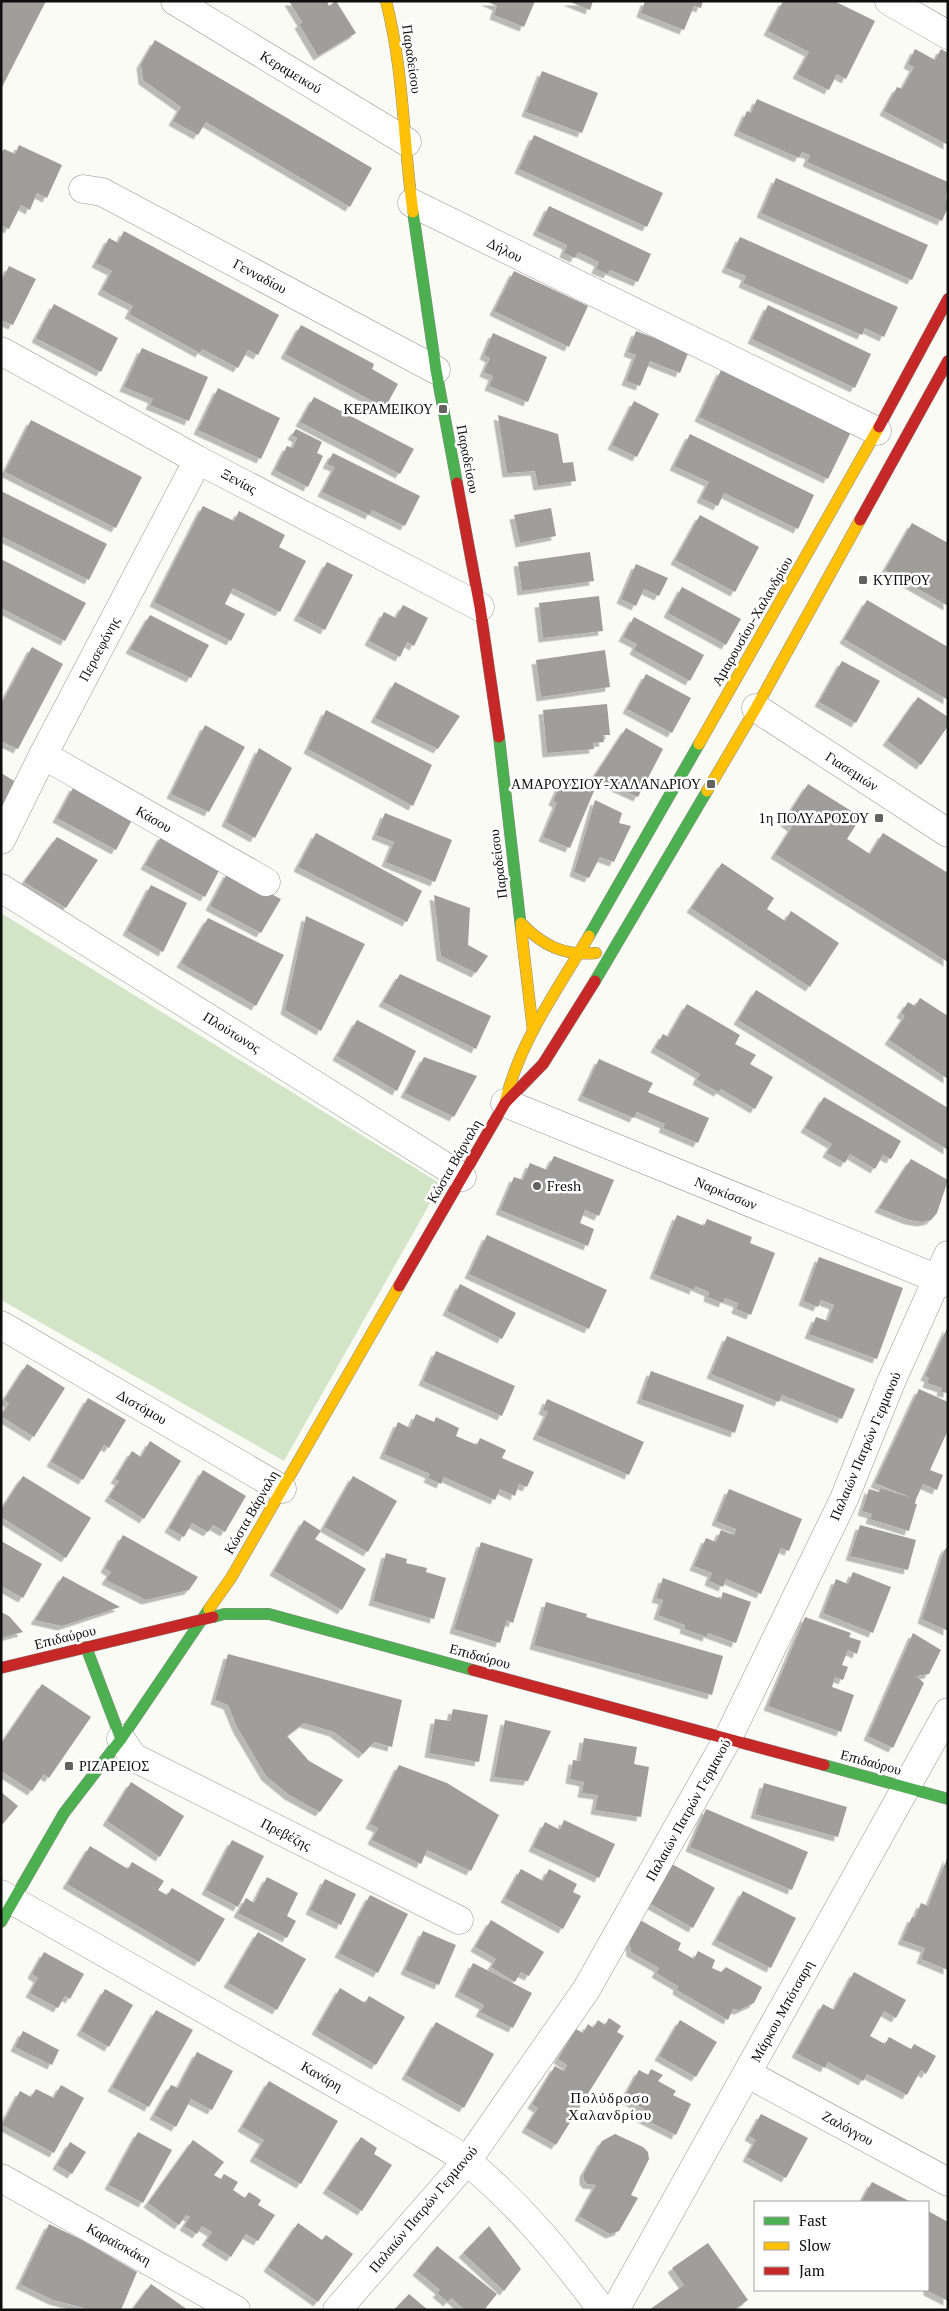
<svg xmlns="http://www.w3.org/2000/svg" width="949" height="2311" font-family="'PT Serif',serif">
	<defs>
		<filter id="shadow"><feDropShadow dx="-4.5" dy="4.5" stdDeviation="0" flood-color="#0004"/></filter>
	</defs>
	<rect width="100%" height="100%" fill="#fbfbf6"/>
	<polygon fill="#d2e6c7" points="1,913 441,1184 284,1461 1,1300"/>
	<g fill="#9f9e9b" filter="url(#shadow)">
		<polygon points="1,1 46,1 1,89"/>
		<polygon points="289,1 327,1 329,6 336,1 356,33 318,56 299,24 302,22"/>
		<polygon points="486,1 535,1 524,27 494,15 497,6"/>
		<polygon points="568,1 593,1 590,10"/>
		<polygon points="645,1 703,1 701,8 694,6 684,30 641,13"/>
		<polygon points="783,1 834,1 875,21 846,79 837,74 829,90 797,74 809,52 768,31"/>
		<polygon points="155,40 372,168 350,207 206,122 198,135 173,121 181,107 143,80 141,64"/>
		<polygon points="915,49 935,60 941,49 948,53 948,145 884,111 897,87 902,89 914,67 908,64"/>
		<polygon points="542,71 598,93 582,133 526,112"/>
		<polygon points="757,99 948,182 946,197 948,207 942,221 807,162 810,155 802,152 799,158 738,131 747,111 751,113"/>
		<polygon points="534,135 663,193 647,227 519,169"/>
		<polygon points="19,145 62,165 47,198 37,193 30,210 21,205 9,229 1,225 1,154 4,149 15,154"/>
		<polygon points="776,178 928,245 912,280 761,213"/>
		<polygon points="549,206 651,254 638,282 610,270 608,274 596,269 599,262 578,252 575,258 564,253 567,245 537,231"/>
		<polygon points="124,231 279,315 258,355 248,350 238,368 202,349 200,353 129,314 133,306 102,290 112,271 96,263 109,238 118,243"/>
		<polygon points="740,237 898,307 884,337 865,328 862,335 743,283 746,276 726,268"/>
		<polygon points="9,266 36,279 13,325 1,320 1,282"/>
		<polygon points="514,271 588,306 569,347 494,311"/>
		<polygon points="54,304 118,338 101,372 36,338"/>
		<polygon points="768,305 871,354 855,388 752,339"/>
		<polygon points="301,325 374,364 372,369 398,384 385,408 285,354"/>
		<polygon points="636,331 689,351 680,373 650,361 640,386 626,381 636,355 628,352"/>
		<polygon points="493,333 547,357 528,402 489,386 493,376 484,372 490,358 484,355"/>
		<polygon points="142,348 208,377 189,421 150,405 153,399 124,387"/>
		<polygon points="721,370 851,432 828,479 699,417"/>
		<polygon points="218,388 280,418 261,459 198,430"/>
		<polygon points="314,397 414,449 400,474 300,422"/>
		<polygon points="634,401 659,414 637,457 612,445"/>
		<polygon points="498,415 558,434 563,463 573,462 576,481 538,486 535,471 507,473"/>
		<polygon points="31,420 142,477 116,528 5,472"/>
		<polygon points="296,429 322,442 317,453 323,456 308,487 275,470 287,446 293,448 297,438 292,435"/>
		<polygon points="690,434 814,495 798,529 724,493 718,506 701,498 709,482 674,466"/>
		<polygon points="333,453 420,496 405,526 372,510 370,515 322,492 335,467 327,464"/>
		<polygon points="1,491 107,544 89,580 1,536"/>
		<polygon points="203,506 234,521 239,511 285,535 279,547 306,561 280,612 233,588 225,604 245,614 231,641 154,602"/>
		<polygon points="551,508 556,536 520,543 514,515"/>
		<polygon points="700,515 759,547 735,592 675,560"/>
		<polygon points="912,523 948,543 948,606 885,570"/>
		<polygon points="590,552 594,581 522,591 518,562"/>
		<polygon points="1,559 86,603 65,641 1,608"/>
		<polygon points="327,562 353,575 325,630 298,616"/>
		<polygon points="636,564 668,578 659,596 644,589 636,606 621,599"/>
		<polygon points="682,587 741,619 726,645 668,613"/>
		<polygon points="599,596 603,631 543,638 539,603"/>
		<polygon points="867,600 948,647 948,700 844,639"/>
		<polygon points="403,605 428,618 414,646 407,642 400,657 369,641 384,612 396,618"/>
		<polygon points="150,615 209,645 191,678 130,649"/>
		<polygon points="634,617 704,655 690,681 634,650 637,644 623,637"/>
		<polygon points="32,647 63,664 18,749 1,741 1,705"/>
		<polygon points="605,650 610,687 541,697 536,660"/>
		<polygon points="842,661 880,681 856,723 819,702"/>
		<polygon points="646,674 691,698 672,733 627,709"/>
		<polygon points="395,682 460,716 438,749 375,718"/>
		<polygon points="918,697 948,717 948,726 921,765 887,741"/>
		<polygon points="607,704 610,735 603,735 604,742 593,743 594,749 547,753 543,710"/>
		<polygon points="326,710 432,765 413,806 308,749"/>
		<polygon points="205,725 245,747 209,812 171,794"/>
		<polygon points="626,728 663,749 638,797 594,777"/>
		<polygon points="259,748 292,768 255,838 226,822"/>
		<polygon points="1,773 16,782 1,809"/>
		<polygon points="563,778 594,791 570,848 543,837 557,803 553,801"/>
		<polygon points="808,784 861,817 847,839 870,854 883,833 948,873 948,962 775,854 792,827 784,821"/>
		<polygon points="74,786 133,818 116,850 57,818"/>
		<polygon points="595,800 622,813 619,823 631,826 614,862 600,857 589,878 574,872"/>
		<polygon points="385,813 452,840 435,882 386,862 394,842 376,835"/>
		<polygon points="316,833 422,891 407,922 298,867"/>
		<polygon points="162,835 221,867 205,897 145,865"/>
		<polygon points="57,837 98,860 66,908 24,882"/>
		<polygon points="722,863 774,898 767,909 785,921 791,911 839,943 810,987 691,908"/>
		<polygon points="228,872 281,899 261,933 210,906"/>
		<polygon points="151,885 187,903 163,952 127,931"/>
		<polygon points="434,895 470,908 468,945 488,956 476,973 441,956"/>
		<polygon points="306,916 365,944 321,1031 285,1010"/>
		<polygon points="208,918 284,955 256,1006 181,963"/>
		<polygon points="400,974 491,1016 476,1049 383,1002"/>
		<polygon points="756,990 948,1108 948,1150 738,1020"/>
		<polygon points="920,998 948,1016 948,1079 889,1040 905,1016 901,1013 908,1002 915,1006"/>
		<polygon points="687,1004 740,1035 735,1044 756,1055 750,1064 773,1077 755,1109 721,1089 718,1092 697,1080 700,1074 655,1048 663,1034 668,1037"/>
		<polygon points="357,1020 416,1051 397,1091 337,1056"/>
		<polygon points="424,1057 477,1076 454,1117 405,1093"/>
		<polygon points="599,1059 653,1083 648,1092 709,1118 698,1143 663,1128 665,1124 637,1112 634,1118 582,1096"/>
		<polygon points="824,1097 901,1141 891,1159 883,1155 875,1169 850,1154 845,1163 827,1153 832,1144 805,1128"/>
		<polygon points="554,1156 614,1180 599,1216 585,1210 580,1223 594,1229 588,1246 500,1210 514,1177 523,1180 530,1163 547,1170"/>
		<polygon points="911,1159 948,1180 937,1213 931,1220 922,1222 909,1220 879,1208"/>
		<polygon points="677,1215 704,1226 707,1219 752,1237 750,1243 775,1253 751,1315 736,1309 738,1303 725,1298 723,1303 708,1297 709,1292 695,1286 694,1290 654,1274"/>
		<polygon points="487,1235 607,1290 589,1329 469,1274"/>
		<polygon points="819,1257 903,1288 877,1359 809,1334 816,1317 828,1321 834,1305 821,1300 818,1307 803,1301"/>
		<polygon points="460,1284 516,1313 502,1339 447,1311"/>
		<polygon points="948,1326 948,1393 941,1392 942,1388 927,1383 929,1378 925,1376"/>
		<polygon points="727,1336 855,1389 842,1419 782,1395 779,1402 711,1374"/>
		<polygon points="436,1351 515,1386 502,1416 423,1381"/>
		<polygon points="27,1364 65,1388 34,1437 1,1416 9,1403 4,1400"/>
		<polygon points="651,1371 744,1405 735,1433 641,1399"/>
		<polygon points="919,1389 948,1402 948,1430 930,1470 943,1475 937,1490 923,1484 916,1499 915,1504 917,1504 909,1531 870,1519 872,1514 862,1511 869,1489 879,1492 880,1488 912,1498 875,1483"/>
		<polygon points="88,1398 126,1420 109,1448 104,1445 83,1480 51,1462"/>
		<polygon points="547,1399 644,1442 629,1475 537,1435 548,1412 543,1410"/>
		<polygon points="416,1414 434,1422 436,1417 459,1428 456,1436 477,1445 480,1438 506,1450 502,1458 534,1472 527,1487 519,1484 515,1496 500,1489 495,1500 444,1477 441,1484 428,1478 430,1474 384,1454 398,1422 410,1428"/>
		<polygon points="150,1441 181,1461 144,1519 109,1497 119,1481 115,1479 132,1451 141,1457"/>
		<polygon points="203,1470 246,1496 225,1532 213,1525 208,1532 192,1523 184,1537 169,1528"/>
		<polygon points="23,1476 91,1518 66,1558 1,1517 1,1510"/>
		<polygon points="353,1476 397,1501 368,1552 324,1527"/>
		<polygon points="729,1489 802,1519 789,1551 781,1548 761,1594 726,1579 723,1587 709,1581 712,1573 694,1566 706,1538 716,1542 721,1530 734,1535 736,1529 716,1521"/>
		<polygon points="304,1520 321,1531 315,1539 366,1569 342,1610 274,1571"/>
		<polygon points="860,1525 916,1540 908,1570 850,1556"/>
		<polygon points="123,1535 198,1577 189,1590 146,1600 106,1580 111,1572 105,1568"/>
		<polygon points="1,1541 42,1564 23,1598 1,1586"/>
		<polygon points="481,1542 533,1559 513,1623 507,1620 500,1643 454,1629"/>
		<polygon points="948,1545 948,1631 922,1619 944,1551"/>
		<polygon points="386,1553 407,1559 406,1563 427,1568 426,1572 446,1578 434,1619 373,1601"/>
		<polygon points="853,1572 891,1587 873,1633 823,1613 836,1579 848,1584"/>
		<polygon points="63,1576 120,1607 62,1626 35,1620"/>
		<polygon points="663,1578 721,1599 723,1592 751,1602 736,1643 708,1633 707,1637 684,1629 685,1625 658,1615 663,1600 656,1598"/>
		<polygon points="546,1602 587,1614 586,1617 723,1656 712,1695 534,1645"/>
		<polygon points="1,1612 9,1616 23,1632 1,1638"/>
		<polygon points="805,1617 851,1633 849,1637 861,1641 857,1654 848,1650 842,1665 848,1667 843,1680 835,1677 832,1687 854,1695 841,1732 768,1706"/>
		<polygon points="913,1633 941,1650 929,1674 916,1676 924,1683 893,1748 868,1736"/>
		<polygon points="228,1654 402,1700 392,1747 374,1742 363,1754 334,1732 304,1723 287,1736 309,1761 343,1780 320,1812 289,1795 266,1776 237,1727 228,1705 215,1700"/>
		<polygon points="42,1684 91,1717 49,1778 44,1774 32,1791 1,1771 1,1744"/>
		<polygon points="453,1709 488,1715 479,1762 429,1753 435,1719 450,1721"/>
		<polygon points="505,1720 551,1731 528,1781 494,1777"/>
		<polygon points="584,1738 637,1747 634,1764 649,1767 641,1817 595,1810 598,1795 582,1793 584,1782 570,1779 573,1760 580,1761"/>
		<polygon points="399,1765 447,1783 499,1815 471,1871 427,1850 421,1864 372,1840 378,1828 370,1824"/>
		<polygon points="131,1782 184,1816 160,1857 107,1821"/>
		<polygon points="764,1783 847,1807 838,1837 755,1814"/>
		<polygon points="1,1792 18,1806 1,1826"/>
		<polygon points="706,1809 808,1852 792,1890 690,1847"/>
		<polygon points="564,1820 615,1844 599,1878 533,1847 545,1822 560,1830"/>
		<polygon points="232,1840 264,1856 238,1907 206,1890"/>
		<polygon points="90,1846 128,1869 132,1862 164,1881 158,1890 167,1895 172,1888 225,1919 199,1962 67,1884"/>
		<polygon points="948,1856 948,1970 921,1959 925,1948 902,1940 912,1917 915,1918 921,1903 928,1906"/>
		<polygon points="672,1864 715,1888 693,1928 649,1903"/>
		<polygon points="521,1869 543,1881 549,1869 577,1884 573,1892 581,1896 563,1929 505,1898"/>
		<polygon points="267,1877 298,1893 287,1916 296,1921 287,1938 238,1913 246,1898 254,1903"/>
		<polygon points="325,1879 356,1894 341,1925 310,1910"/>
		<polygon points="743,1891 796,1918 771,1968 716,1940"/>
		<polygon points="370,1895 408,1914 378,1973 339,1953"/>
		<polygon points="491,1920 544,1952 529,1976 521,1972 515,1982 491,1967 496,1959 475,1947"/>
		<polygon points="640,1920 681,1943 678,1950 694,1959 698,1951 715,1960 712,1968 721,1972 726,1967 762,1987 754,2003 739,2010 733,2009 728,2020 677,1990 678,1986 656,1973 659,1968 631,1952 629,1939"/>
		<polygon points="423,1931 456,1945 439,1985 405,1970"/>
		<polygon points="258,1932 306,1959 277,2010 228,1983"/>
		<polygon points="44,1952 84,1974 70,1999 65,1996 58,2008 30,1993 38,1978 32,1974"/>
		<polygon points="473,1963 532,1993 513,2028 480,2012 484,2005 459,1992"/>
		<polygon points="854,1972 906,2000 896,2018 884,2011 870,2036 885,2044 889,2037 911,2049 914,2044 936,2056 926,2074 921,2070 907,2095 867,2074 863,2081 828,2062 825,2068 796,2053 823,2004 834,2010"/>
		<polygon points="340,1988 365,2003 369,1996 405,2017 376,2065 316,2030"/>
		<polygon points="105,1989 133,2005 109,2047 81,2031"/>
		<polygon points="156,2010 193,2030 149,2107 112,2087"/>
		<polygon points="609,2018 621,2026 617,2032 624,2036 556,2145 526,2128 538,2108 532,2104 555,2066 564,2071 567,2065 558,2059 576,2029 583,2033 588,2024 593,2028 598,2020 605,2025"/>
		<polygon points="680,2020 717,2042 696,2077 659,2056"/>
		<polygon points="436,2022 494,2054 464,2108 406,2075"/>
		<polygon points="23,2031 59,2050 52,2065 15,2047"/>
		<polygon points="197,2052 233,2071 212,2110 191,2099 176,2127 154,2115 171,2085 178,2088"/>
		<polygon points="651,2069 663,2075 658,2081 676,2091 673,2095 691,2104 676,2135 640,2117 644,2109 624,2098 639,2070 648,2075"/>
		<polygon points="269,2081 338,2121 301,2184 254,2157 264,2140 242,2127"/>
		<polygon points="61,2085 84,2098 54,2153 2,2125 20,2091 31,2097 36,2089 54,2098"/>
		<polygon points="761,2114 808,2138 786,2178 747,2157 756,2140 749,2136"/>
		<polygon points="138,2132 172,2150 143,2203 109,2185"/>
		<polygon points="615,2134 643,2147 648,2152 649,2159 631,2195 638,2198 619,2231 610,2234 579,2216 596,2185 587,2184 584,2180 584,2173 602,2141"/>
		<polygon points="361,2137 377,2148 374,2154 392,2165 362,2211 327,2189"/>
		<polygon points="193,2140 224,2162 214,2175 221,2179 224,2174 238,2182 233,2190 245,2198 249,2192 261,2200 258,2205 275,2215 258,2241 246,2234 231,2257 206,2241 212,2232 202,2226 197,2234 184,2226 190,2217 186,2215 179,2225 148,2203"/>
		<polygon points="70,2142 86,2152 72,2174 57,2165"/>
		<polygon points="872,2182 911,2202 861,2202"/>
		<polygon points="928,2211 948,2222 948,2301 928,2291"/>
		<polygon points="298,2223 322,2240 326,2235 353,2254 318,2302 268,2267"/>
		<polygon points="49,2224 82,2240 137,2272 121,2310 92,2310 53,2300 20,2284"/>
		<polygon points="489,2226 521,2269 504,2291 463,2253"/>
		<polygon points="708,2243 748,2300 734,2310 649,2310 684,2285 672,2268"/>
		<polygon points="437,2246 497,2294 484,2310 465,2310 451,2298 448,2302 437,2293 440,2290 417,2271"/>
		<polygon points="151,2284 178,2303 188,2310 132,2310"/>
		<polygon points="409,2294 428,2310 394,2310"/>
	</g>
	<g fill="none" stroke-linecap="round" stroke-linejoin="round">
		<g stroke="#959593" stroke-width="29">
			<g id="street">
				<polyline points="175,1 407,142"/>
				<polyline points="889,1 948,35"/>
				<polyline points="83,189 102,192 436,370"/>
				<polyline points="412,203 877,431"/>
				<polyline points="1,351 198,460 480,607"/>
				<polyline points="756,708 948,833"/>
				<polyline points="43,755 266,882"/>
				<polyline points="1,840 43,755 198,460"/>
				<polyline points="1,888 462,1177"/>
				<polyline points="505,1103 948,1283"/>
				<polyline points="1,1325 282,1489"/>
				<polyline points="121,1739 133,1757 459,1920"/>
				<path d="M1,1894L420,2132C436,2142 454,2150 468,2162C520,2205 562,2256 602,2310"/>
				<polyline points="748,2074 948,2182"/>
				<polyline points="1,2178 236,2310"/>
				<polyline points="337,2310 467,2161 586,1990 728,1738 844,1499 891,1382 948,1255"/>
				<polyline points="615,2310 948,1712"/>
			</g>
		</g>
		<g stroke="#8c8c8a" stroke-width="12">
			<g id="fast">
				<polyline points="413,212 436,370 457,483"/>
				<polyline points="499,737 521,928"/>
				<polyline points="589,936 699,744"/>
				<polyline points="595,981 707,791"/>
				<polyline points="213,1617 224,1614 269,1614 473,1670"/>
				<polyline points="86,1647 121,1739"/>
				<polyline points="824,1765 948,1799"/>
				<polyline points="1,1922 64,1813 121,1739 209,1609"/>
			</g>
		</g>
		<g stroke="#8c8c8a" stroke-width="12">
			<g id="slow">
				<path d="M386,1C404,70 403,141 413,212"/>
				<polyline points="699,744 879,427"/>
				<polyline points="707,791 756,708 860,520"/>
				<path d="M521,923C543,946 564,956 596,953"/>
				<polyline points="521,928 533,1031"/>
				<path d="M505,1103C519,1042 558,989 589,936"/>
				<polyline points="209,1609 231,1578 399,1286"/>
			</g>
		</g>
		<g stroke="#8c8c8a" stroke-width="12">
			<g id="jam">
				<polyline points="879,427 948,299"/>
				<polyline points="457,483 480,607 499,737"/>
				<polyline points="860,520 948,361"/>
				<polyline points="399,1286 505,1103 543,1064 595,981"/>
				<polyline points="1,1668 213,1617"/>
				<polyline points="473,1670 824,1765"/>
			</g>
		</g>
		<use href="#street" stroke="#fefefe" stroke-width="28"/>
		<use href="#fast" stroke="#4caf50" stroke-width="11"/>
		<use href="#slow" stroke="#ffc107" stroke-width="11"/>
		<use href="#jam" stroke="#c62828" stroke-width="11"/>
	</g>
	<g fill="#626260" stroke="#fff" stroke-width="2">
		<rect x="438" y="404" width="10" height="10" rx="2.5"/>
		<rect x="858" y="575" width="10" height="10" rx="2.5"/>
		<rect x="706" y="779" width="10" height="10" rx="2.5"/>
		<rect x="874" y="813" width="10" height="10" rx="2.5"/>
		<circle cx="537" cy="1186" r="5"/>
		<rect x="64" y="1761" width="10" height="10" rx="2.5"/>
	</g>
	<g text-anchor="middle" stroke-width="5" stroke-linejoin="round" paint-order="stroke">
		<g font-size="14" fill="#0f0f0f" stroke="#fff">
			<text transform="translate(412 59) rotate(82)" y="5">Παραδείσου</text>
			<text transform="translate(291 72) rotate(31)" y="5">Κεραμεικού</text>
			<text transform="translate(505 250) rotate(26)" y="5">Δήλου</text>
			<text transform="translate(260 276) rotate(28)" y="5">Γενναδίου</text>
			<text transform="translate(468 459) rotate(79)" y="5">Παραδείσου</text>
			<text transform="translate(239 481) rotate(28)" y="5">Ξενίας</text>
			<text transform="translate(752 621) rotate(-60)" y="5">Αμαρουσίου-Χαλανδρίου</text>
			<text transform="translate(99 649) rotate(-62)" y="5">Περσεφόνης</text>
			<text transform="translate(852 771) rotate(33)" y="5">Γιασεμιών</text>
			<text transform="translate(154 819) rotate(30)" y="5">Κάσου</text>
			<text transform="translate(498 864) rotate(-97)" y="5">Παραδείσου</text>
			<text transform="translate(232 1032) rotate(32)" y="5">Πλούτωνος</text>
			<text transform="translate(454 1161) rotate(-60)" y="5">Κώστα Βάρναλη</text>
			<text transform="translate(726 1193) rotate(22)" y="5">Ναρκίσσων</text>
			<text transform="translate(142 1407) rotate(30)" y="5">Διστόμου</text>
			<text transform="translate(865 1446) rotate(-67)" y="5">Παλαιών Πατρών Γερμανού</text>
			<text transform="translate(251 1512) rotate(-60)" y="5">Κώστα Βάρναλη</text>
			<text transform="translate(65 1637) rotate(-14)" y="5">Επιδαύρου</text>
			<text transform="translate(480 1656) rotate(15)" y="5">Επιδαύρου</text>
			<text transform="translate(871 1762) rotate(15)" y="5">Επιδαύρου</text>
			<text transform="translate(688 1810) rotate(-61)" y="5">Παλαιών Πατρών Γερμανού</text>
			<text transform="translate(286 1834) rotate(27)" y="5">Πρεβέζης</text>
			<text transform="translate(782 2011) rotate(-61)" y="5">Μάρκου Μπότσαρη</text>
			<text transform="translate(322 2076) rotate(30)" y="5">Κανάρη</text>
			<text transform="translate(848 2128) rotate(29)" y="5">Ζαλόγγου</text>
			<text transform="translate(423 2209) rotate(-50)" y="5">Παλαιών Πατρών Γερμανού</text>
			<text transform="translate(119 2244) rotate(29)" y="5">Καραϊσκάκη</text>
		</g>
		<g font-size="14" fill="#0f0f0f" stroke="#fff" text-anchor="end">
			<text x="433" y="414">ΚΕΡΑΜΕΙΚΟΥ</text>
			<text x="873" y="585" text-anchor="start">ΚΥΠΡΟΥ</text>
			<text x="701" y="789">ΑΜΑΡΟΥΣΙΟΥ-ΧΑΛΑΝΔΡΙΟΥ</text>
			<text x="869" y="823">1η ΠΟΛΥΔΡΟΣΟΥ</text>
			<text x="547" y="1191" text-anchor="start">Fresh</text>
			<text x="79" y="1771" text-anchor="start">ΡΙΖΑΡΕΙΟΣ</text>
		</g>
		<g font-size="15" letter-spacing="1" fill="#0f0f0f" stroke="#fff">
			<text x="610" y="2103">Πολύδροσο<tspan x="610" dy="17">Χαλανδρίου</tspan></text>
		</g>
	</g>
	<rect width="949" height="2311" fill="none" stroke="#0f0f0f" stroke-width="5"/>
	<rect x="754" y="2201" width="175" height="90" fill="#ffffff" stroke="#9f9f9f"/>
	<rect x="764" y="2217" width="25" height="8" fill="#4caf50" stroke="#9f9f9f"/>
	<text x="799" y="2226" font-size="15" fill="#0f0f0f">Fast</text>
	<rect x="764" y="2242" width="25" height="8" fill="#ffc107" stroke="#9f9f9f"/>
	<text x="799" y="2251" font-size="15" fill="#0f0f0f">Slow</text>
	<rect x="764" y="2267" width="25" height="8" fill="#c62828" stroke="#9f9f9f"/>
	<text x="799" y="2276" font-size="15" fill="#0f0f0f">Jam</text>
</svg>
